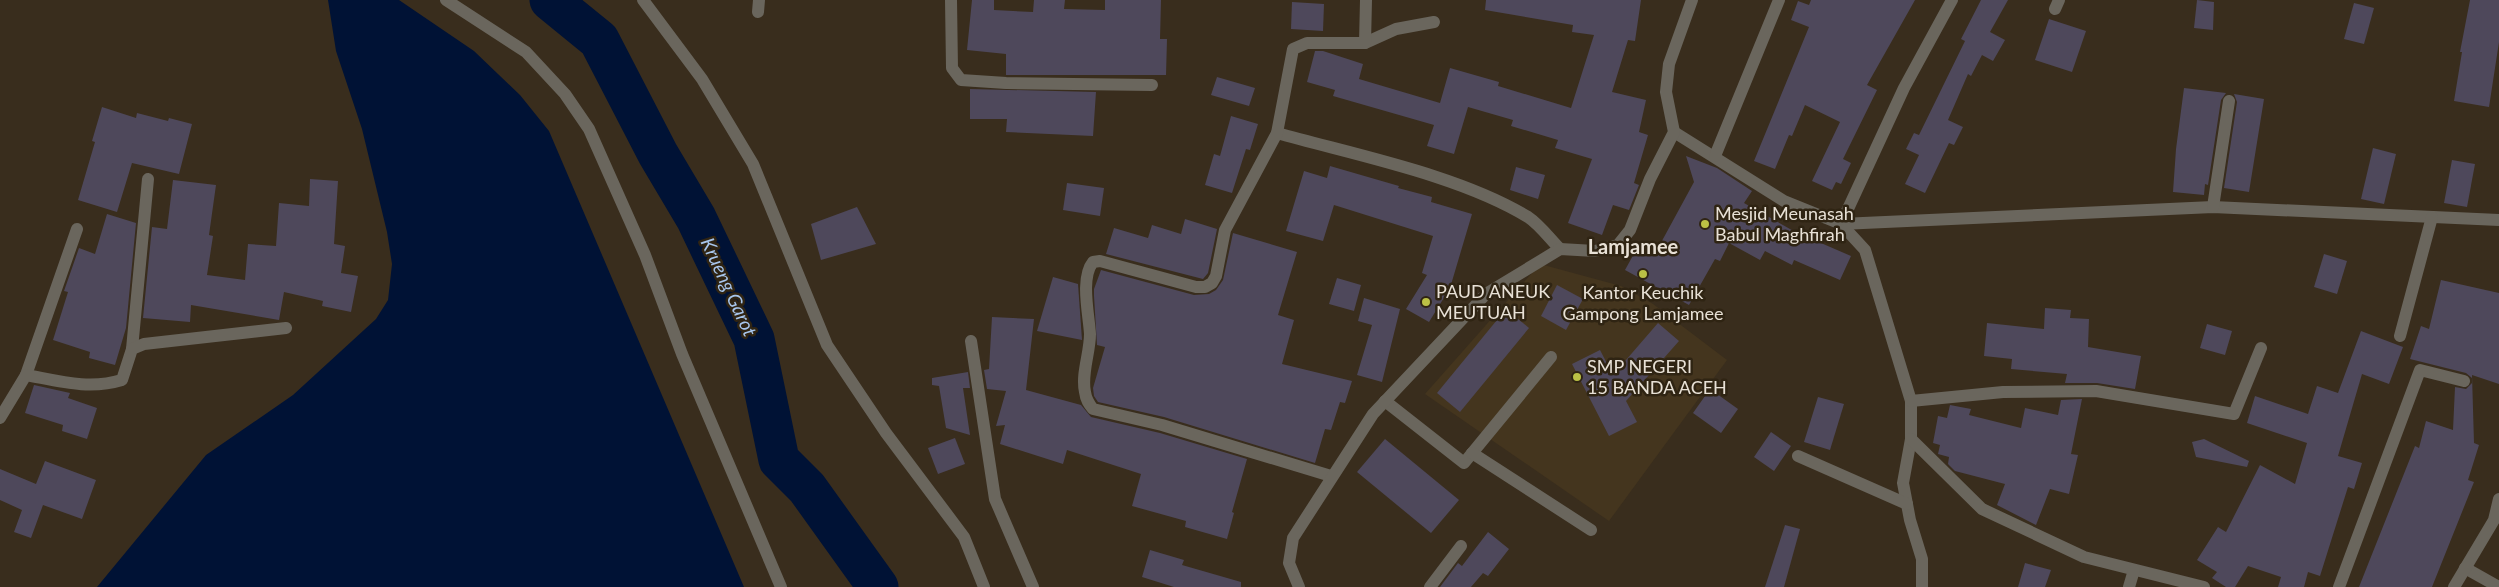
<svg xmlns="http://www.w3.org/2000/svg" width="2499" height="587" font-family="Lato,sans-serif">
	<rect width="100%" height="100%" fill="#392d1d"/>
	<polygon fill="#44351e" points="1540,264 1621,286 1653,304 1727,360 1609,521 1425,394"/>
	<polygon fill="#001235" points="328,0 399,0 474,51 520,95 549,131 744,587 97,587 206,455 293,395 376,319 388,300 392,264 387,232 362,129 336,51"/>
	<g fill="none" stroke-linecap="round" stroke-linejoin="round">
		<polyline stroke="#001235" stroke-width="41" points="550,0 599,40 658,154 696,218 754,339 779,460 807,488 878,587"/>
	</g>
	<g fill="#4e485b">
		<polygon points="972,0 994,0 994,10 1033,12 1034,0 1065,0 1064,9 1105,10 1105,0 1161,0 1160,39 1167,39 1166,75 1006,75 1006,54 967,50"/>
		<polygon points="1486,0 1641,0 1635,41 1628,40 1612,92 1646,100 1639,132 1648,135 1634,183 1639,185 1629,210 1613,205 1602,235 1568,223 1592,159 1555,148 1558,140 1511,126 1513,120 1468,107 1454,154 1427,146 1434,125 1333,96 1335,90 1307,82 1315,51 1323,51 1363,64 1359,79 1440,103 1450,68 1499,82 1498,86 1571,108 1594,35 1572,32 1573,25 1485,10"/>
		<polygon points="1811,0 1915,0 1867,85 1877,90 1843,159 1851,163 1841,184 1836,182 1832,190 1812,181 1840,122 1805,105 1792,136 1789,135 1775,169 1754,161 1809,27 1791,20 1798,1 1809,5"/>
		<polygon points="1981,0 2008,0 1990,32 2005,40 1993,61 1982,55 1971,76 1968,74 1948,120 1963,127 1954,145 1949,143 1925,193 1905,184 1919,155 1906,149 1914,133 1919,135 1965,41 1961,39"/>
		<polygon points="2197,0 2214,2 2213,30 2194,28"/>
		<polygon points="2470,0 2499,0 2499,42 2489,107 2454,101 2462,52 2460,52"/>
		<polygon points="1292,2 1324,4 1323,31 1291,29"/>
		<polygon points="2354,3 2374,8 2364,44 2344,39"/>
		<polygon points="2049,19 2086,31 2072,72 2035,60"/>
		<polygon points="1217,77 1255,88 1249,106 1211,95"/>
		<polygon points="2184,88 2226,93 2221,100 2208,185 2205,184 2204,195 2173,192 2176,149"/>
		<polygon points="970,89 1096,92 1093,136 1006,132 1007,119 970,119"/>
		<polygon points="2234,94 2264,99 2249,192 2224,188 2237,102"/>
		<polygon points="102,107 136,118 137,113 168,121 169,118 192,124 179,174 132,163 117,212 78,200 95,142 92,141"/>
		<polygon points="1231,116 1258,124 1250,150 1246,149 1232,193 1205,185 1214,154 1220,156"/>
		<polygon points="2373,148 2396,154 2384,204 2361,199"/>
		<polygon points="1686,156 1717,168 1752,191 1744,203 1813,242 1814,240 1851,256 1840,280 1794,260 1792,265 1765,251 1760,260 1729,243 1720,261 1715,259 1689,305 1625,270 1641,241 1657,250 1694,182"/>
		<polygon points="2452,160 2475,164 2467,207 2444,203"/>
		<polygon points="1330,166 1399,186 1398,188 1432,197 1431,202 1472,214 1450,288 1429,322 1406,309 1427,275 1422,273 1433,236 1334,205 1323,241 1286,231 1304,171 1327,178"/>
		<polygon points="1516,167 1545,175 1538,199 1510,190"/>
		<polygon points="310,179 338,181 334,244 345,246 341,273 358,276 351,312 322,306 323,301 284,292 279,320 191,305 190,322 143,318 152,227 167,229 173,180 216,185 209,235 213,236 207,275 245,280 248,244 276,246 279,203 309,206"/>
		<polygon points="1067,183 1104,188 1100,216 1063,210"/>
		<polygon points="857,207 876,244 821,260 811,224"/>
		<polygon points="107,214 136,223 126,328 115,365 89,358 90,352 53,340 68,292 64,291 79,248 95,254"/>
		<polygon points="1185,219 1217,229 1208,273 1203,279 1106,254 1114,228 1148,238 1152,225 1181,234"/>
		<polygon points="1233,233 1297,252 1278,315 1294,320 1282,364 1352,381 1345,403 1340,402 1331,430 1325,429 1315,463 1164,417 1098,402 1094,396 1093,388 1105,347 1097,345 1094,296 1094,289 1101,270 1194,295 1209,294 1216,290 1223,280"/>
		<polygon points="2324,254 2347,261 2337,294 2314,287"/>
		<polygon points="1053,277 1078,284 1082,340 1037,331"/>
		<polygon points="1337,278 1361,285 1354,311 1329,304"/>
		<polygon points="2441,280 2499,293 2499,384 2472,375 2474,443 2479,445 2468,480 2474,482 2432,587 2359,587 2415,446 2419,448 2426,421 2453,430 2455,387 2466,389 2472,383 2472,378 2466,373 2410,359 2421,326 2429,329"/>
		<polygon points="1557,285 1583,299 1566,330 1541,316"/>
		<polygon points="1364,298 1400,309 1382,382 1357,375 1372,325 1358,321"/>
		<polygon points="2045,308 2071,310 2070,318 2089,319 2088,347 2141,356 2135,389 2097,383 2065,383 2067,374 2011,369 2012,359 1984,356 1987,323 2044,329"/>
		<polygon points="1506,309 1529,328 1460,412 1437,393"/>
		<polygon points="992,317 1034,319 1026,390 1081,405 1091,417 1160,433 1247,459 1232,512 1234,513 1227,539 1185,527 1186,521 1132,506 1141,474 1067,450 1063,464 1000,444 1005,425 996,426 1006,391 987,389 984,370 989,369"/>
		<polygon points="1658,323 1679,341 1626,401 1637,422 1609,436 1572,364 1600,350 1613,375"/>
		<polygon points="2207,324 2232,331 2225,355 2200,348"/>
		<polygon points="2361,331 2403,347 2389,384 2362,374 2338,456 2362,463 2354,489 2348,487 2320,576 2308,572 2304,587 2278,587 2281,577 2248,566 2235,587 2226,587 2212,578 2217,572 2197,560 2218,527 2226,532 2260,465 2295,484 2307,443 2247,423 2255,396 2308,414 2317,386 2338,393"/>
		<polygon points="968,372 970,388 963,388 970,435 946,428 939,386 932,385 932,378"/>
		<polygon points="34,385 70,393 68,398 97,408 87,439 62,431 63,425 25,413"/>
		<polygon points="1710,389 1738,409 1721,433 1693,413"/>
		<polygon points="1818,397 1844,404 1830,450 1804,442"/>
		<polygon points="2082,399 2071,454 2078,455 2069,494 2050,489 2036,525 1997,505 2005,484 1955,471 1948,464 1949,457 1938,454 1940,445 1933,443 1938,416 1947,418 1950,405 1971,409 1969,415 2021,428 2025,408 2058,415 2061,400"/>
		<polygon points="1771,432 1791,446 1774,471 1754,457"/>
		<polygon points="955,438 965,464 938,474 928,448"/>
		<polygon points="1385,439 1459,500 1431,533 1357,472"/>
		<polygon points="2204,439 2249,461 2247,467 2196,457 2192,442"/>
		<polygon points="45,461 96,480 82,519 43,505 31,538 14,532 22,510 0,500 0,469 36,484"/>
		<polygon points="1785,525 1800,529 1784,587 1765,587"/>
		<polygon points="1488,532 1509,549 1488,576 1483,573 1471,587 1440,587 1458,563 1462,566"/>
		<polygon points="1150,550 1184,560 1182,565 1241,582 1241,587 1174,587 1142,577"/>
		<polygon points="2025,563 2051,570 2045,587 2018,587"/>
	</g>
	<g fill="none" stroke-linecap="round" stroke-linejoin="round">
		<g stroke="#6a665d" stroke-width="12">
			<polyline points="446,0 526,52 565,94 589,129 645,255 682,354 781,587"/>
			<polyline points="1385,401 1464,463 1551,357"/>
			<polyline points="1472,453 1591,530"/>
		</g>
		<g stroke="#6a665d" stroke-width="12">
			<polyline points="643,0 702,79 753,164 827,345 886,433 964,537 984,587"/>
			<polyline points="951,0 952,68 961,80 1006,83 1152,85"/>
			<polyline points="1952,0 1904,88 1841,224 2213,207 2499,220"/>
			<polyline points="2055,9 2059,0"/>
			<polyline points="758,12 759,0"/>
			<polyline points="1365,43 1396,29 1434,22"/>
			<polyline points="1674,132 1784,201 1841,224 1865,250 1911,401 1911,439 1903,483 1910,520 1922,559 1922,587"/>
			<path d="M1277,133C1355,155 1459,175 1528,217C1540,225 1550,239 1560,249"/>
			<polyline points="1715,156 1779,0"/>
			<polyline points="2213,207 2229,101"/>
			<polyline points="2400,336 2432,217"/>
			<polyline points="971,341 995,499 1033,587"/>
			<polyline points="132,349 148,179"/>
			<polyline points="26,375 77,229"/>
			<polyline points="1911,401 2003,392 2096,391 2234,414 2261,348"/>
			<path d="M0,418L26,375C59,381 89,390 122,380L132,349L144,344L286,328"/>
			<polyline points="1911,439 1982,509 2084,557 2204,587"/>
			<polyline points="1798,456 1907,504"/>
			<path d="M1331,476L1162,425L1093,409C1089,404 1086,400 1085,392C1081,374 1090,353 1090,334C1089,315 1080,278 1093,262L1100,261L1196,287H1205L1212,283L1216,276L1225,230L1277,133L1293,49L1307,43H1365L1366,0"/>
			<polyline points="2465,568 2499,587"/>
			<polyline points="1299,587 1289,563 1293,538 1373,414 1486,294 1560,249 1595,251 1618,245 1630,230 1650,179 1674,132 1666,92 1669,64 1692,0"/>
			<polyline points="1430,587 1461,546"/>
			<polyline points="2129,587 2134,570"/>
			<polyline points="2339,587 2420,370 2464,381"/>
			<polyline points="2454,587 2494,520 2499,499"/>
		</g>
	</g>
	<g fill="#bbc045" stroke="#2f2413" stroke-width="2">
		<circle cx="1705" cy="224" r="5"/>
		<circle cx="1643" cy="274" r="5"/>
		<circle cx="1426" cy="302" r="5"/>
		<circle cx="1577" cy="377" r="5"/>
	</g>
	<g text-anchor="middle" stroke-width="5" stroke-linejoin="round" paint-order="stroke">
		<g font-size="18" fill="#e8e1d6" stroke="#2f2413" text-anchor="start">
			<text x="1715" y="220">Mesjid Meunasah<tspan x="1715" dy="21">Babul Maghfirah</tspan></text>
			<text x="1436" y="298">PAUD ANEUK<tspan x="1436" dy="21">MEUTUAH</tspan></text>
			<text x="1643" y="299" text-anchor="middle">Kantor Keuchik<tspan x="1643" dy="21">Gampong Lamjamee</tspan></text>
			<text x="1587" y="373">SMP NEGERI<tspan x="1587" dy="21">15 BANDA ACEH</tspan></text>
		</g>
		<g font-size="19" font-style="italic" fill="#a7c5eb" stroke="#2f2413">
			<text transform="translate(729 287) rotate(65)" y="7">Krueng Garot</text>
		</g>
		<g font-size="20" font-weight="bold" fill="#e8e1d6" stroke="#2f2413">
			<text x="1633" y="254">Lamjamee</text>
		</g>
	</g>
</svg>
